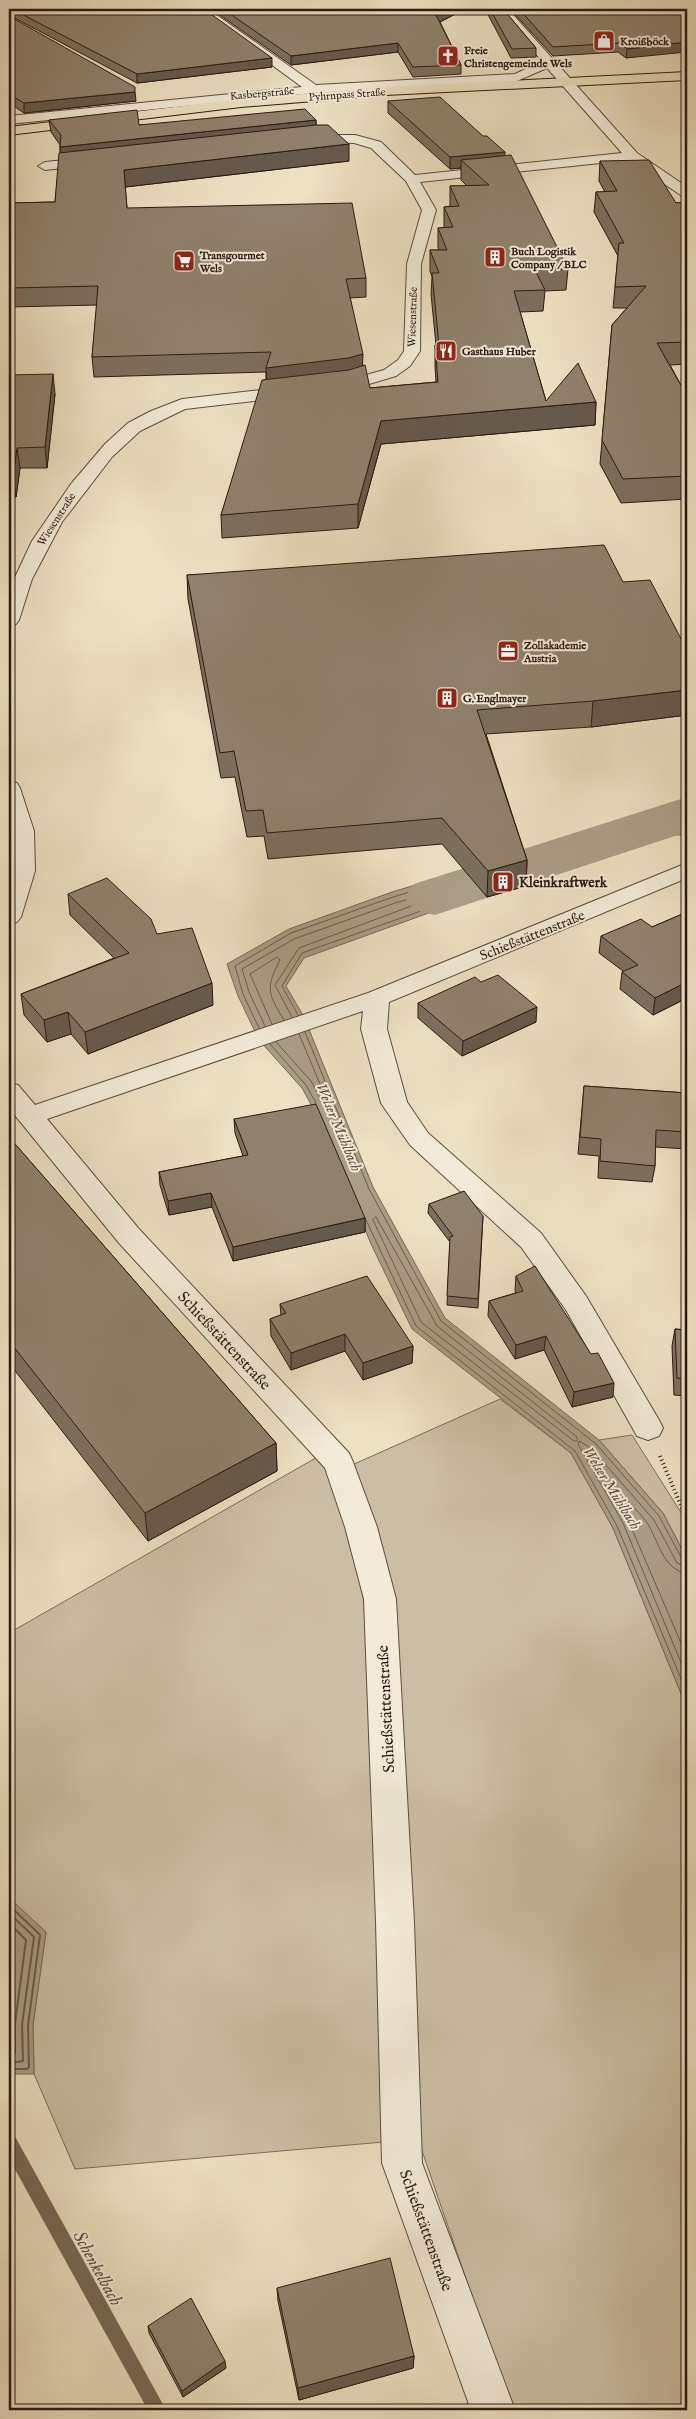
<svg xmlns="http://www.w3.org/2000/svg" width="696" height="2419" font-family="'IM FELL English',serif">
	<rect width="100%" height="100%" fill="#ede0c3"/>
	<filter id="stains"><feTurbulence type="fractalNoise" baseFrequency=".004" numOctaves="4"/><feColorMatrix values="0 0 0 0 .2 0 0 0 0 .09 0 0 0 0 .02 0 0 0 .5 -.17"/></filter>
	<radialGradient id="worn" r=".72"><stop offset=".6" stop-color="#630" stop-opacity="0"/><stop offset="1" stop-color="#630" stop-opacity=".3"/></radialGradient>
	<g fill="#ccbea5" stroke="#7c6c5a">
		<polygon points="500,1399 571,1453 613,1528 687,1708 687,2410 511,2410 418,2139 75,2169 34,2074 33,2025 46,1932 9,1898 9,1633 321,1455 352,1465"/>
		<polygon points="632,1435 687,1522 687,1559 663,1513 599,1440"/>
	</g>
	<g fill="#ab9d86" stroke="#786957">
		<polygon points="687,799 687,835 656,835 546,871 539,863 475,884 472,894 437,910 304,958 286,986 304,1017 373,1187 445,1318 599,1440 663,1513 687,1559 687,1708 613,1528 571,1453 412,1329 371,1244 318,1117 302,1088 259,1040 238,996 227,964 289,929 392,892 658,812"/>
		<polygon points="9,1898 46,1932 33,2025 34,2074 9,2074"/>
	</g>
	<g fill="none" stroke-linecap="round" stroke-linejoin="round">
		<g stroke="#6b5c4b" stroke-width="1">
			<polyline points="527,856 660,817 687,805"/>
			<polyline points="529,861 539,859 549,865 655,831 687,830"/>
			<polyline points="298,1015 282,986 302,953 435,906 467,891 471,881"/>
			<path d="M272,1024L250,974L277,957L280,960C265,988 268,994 284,1020"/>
			<polyline points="265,1026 249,992 242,969 294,939 395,903 455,886 454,890 299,948 275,985 292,1017"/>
			<polyline points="259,1028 243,994 235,966 291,933 393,897 466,875"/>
			<polyline points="305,1032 369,1189 441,1321 596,1444 659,1516 681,1557 687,1560"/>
			<polyline points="276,1042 311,1081 324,1105 327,1106 328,1103 299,1034"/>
			<polyline points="270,1044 306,1085 316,1103"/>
			<polygon points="376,1217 437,1326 577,1437 577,1441 574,1441 421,1322 373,1220"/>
			<polyline points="366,1220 416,1326 575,1451 617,1526 687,1693"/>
			<polyline points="687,1567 677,1563 654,1520 591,1448 579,1441 578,1444 623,1523 687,1677"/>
			<path d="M687,1574C661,1568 659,1540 646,1521C638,1511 628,1502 620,1492H616L687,1657"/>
		</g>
		<g stroke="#6b5c4b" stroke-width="2">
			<polyline points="9,1905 40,1935 28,2025 29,2067 27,2069 9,2069"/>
			<polyline points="9,1913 34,1937 22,2025 23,2061 9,2063"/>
			<polyline points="9,1923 26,1940 15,2024 15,2053 9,2055"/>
		</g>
		<polyline stroke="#786957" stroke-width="16" points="9,2142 157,2410"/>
		<polygon fill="#ab9d86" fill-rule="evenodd" points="687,797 687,832 435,915 414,910 405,897 414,884"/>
		<g stroke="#5c4c3d" stroke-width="2">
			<g id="minor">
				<polygon points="196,9 208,9 316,85 515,74 542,61 497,9 508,9 637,153 687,187 687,197 682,196 629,160 420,182 436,210 421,264 420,351 410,366 396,376 349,390 185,409 140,431 112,457 62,522 32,579 19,620 16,624 9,626 9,590 32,541 71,484 105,444 128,423 151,411 182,399 348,380 384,370 398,360 404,351 407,264 422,210 406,181 371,148 354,143 305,142 300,141 299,138 300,135 355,135 381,142 415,175 622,153 547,68 517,81 313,93 9,124 9,116 302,87"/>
				<polygon points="94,157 101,161 99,164 45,170 38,166 45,162"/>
				<polygon points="9,781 17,783 20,788 34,831 35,871 21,917 17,922 9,924 9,883 13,871 12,831 9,821"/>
				<polygon points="687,863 687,878 389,1002 387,1029 407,1102 428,1133 541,1233 586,1296 659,1420 663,1428 659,1436 648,1440 637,1436 566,1310 521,1247 410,1145 385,1109 381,1103 361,1029 363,1011 47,1119 139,1229 349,1453 353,1462 377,1527 396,1599 414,1922 422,2163 515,2410 471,2410 382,2163 376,1922 364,1599 345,1527 325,1468 119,1243 9,1108 9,1083 18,1085 35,1105 368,993"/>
			</g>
		</g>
		<g stroke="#2b1a10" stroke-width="2">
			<polygon id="major" points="687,72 687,80 386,95 241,107 9,135 9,127 241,99 386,87"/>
		</g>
		<polyline stroke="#2b1a10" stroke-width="4" stroke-dasharray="1 3" stroke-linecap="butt" points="660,1456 687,1520"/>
		<use href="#minor" fill="#f3ebd8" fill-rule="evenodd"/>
		<use href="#major" fill="#ede0c3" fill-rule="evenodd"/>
	</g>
	<g fill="#7c6f5e" stroke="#2b1a10">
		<polygon points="9,9 204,9 272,67 137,83 9,15"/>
		<polygon points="211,9 465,9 440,22 461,65 461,74 413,77 398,52 291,65"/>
		<polygon points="485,9 503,9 536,48 536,57 511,58"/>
		<polygon points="510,9 687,9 626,58 618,52 553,56"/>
		<polygon points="9,16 136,101 24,113 9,103"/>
		<polygon points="388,101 505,156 568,269 566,290 545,291 543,311 520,312 546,401 596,402 595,425 381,444 358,528 222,538 221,515 266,379 266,372 94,377 92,357 97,305 9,307 9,203 55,202 60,153 60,145 51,132 49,120 139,125 316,120 316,125 349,161 125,187 127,208 366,278 366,297 350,298 363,366 370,388 436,382 435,367 435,345 436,345 431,294 432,277 430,271 430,250 439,250 438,248 438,228 444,228 444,207 450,206 450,186 467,186 461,180 461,168 450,169 388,113"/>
		<polygon points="600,161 676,203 687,202 687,364 670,365 687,396 687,499 621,503 600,464 612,325 627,308 613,308 618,256 594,212 596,192 605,192 599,181"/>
		<polygon points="9,375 55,394 47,468 20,468 16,497 9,498"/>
		<polygon points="187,575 623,582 687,650 687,715 591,727 486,734 527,860 526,886 487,897 442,844 268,859 264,836 247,837 235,777 221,778 188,599"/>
		<polygon points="68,894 157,934 213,1005 88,1054 71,1034 47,1042 24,1015 21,994 114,958 70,915"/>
		<polygon points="687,912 687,998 653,1015 620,989 622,972 623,971 599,953 601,936 652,927"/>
		<polygon points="418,1003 536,1022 462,1056 418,1018"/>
		<polygon points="584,1086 687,1093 687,1149 655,1147 655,1166 652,1182 598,1178 599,1156 578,1154"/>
		<polygon points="234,1119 365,1218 365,1232 233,1261 212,1207 169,1215 160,1185 159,1172 243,1156 235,1133"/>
		<polygon points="9,1137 276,1443 277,1471 148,1541 9,1363"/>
		<polygon points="429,1204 483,1216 478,1308 447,1305 450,1242 428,1213"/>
		<polygon points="516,1276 613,1397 572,1407 544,1350 515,1359 488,1316 489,1301 516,1293 515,1291"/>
		<polygon points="280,1304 413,1346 412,1363 363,1380 345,1351 291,1370 271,1336 270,1319 281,1315"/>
		<polygon points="675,1329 687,1330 687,1396 674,1395 672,1346"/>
		<polygon points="277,2288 414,2356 413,2368 299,2400 278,2301"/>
		<polygon points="148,2326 226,2368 183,2397 149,2333"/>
	</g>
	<g fill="#655a4c" stroke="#2b1a10">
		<polygon points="448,9 465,9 436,24 436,15"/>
		<polygon points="687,42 687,52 626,58 627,49"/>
		<polygon points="398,43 398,52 291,65 291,56"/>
		<polygon points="272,58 272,67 137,83 137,74"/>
		<polygon points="135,92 136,101 24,113 24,103"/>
		<polygon points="316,120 316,131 61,159 60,147"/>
		<polygon points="349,144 349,161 125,187 124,170"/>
		<polygon points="505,152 504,164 461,160 461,168 450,169 450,157"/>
		<polygon points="363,354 362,374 267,387 266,368"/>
		<polygon points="53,374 55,394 47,468 45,447"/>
		<polygon points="596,402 595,425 381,444 358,528 358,504 381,421"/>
		<polygon points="17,448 20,468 16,497 13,476"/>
		<polygon points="687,690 687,715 591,727 593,701"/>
		<polygon points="527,860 526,886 487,897 488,871"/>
		<polygon points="687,982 687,998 653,1015 655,998"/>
		<polygon points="212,983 213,1005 88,1054 85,1032"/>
		<polygon points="537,1007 536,1022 462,1056 463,1041"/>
		<polygon points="68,1012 71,1034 47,1042 44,1020"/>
		<polygon points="211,1193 212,1207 169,1215 168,1201"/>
		<polygon points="365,1218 365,1232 233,1261 233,1247"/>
		<polygon points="345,1334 345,1351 291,1370 291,1353"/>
		<polygon points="546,1336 544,1350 515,1359 516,1345"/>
		<polygon points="413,1346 412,1363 363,1380 363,1363"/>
		<polygon points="614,1383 613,1397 572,1407 574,1392"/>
		<polygon points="276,1443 277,1471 148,1541 145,1513"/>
		<polygon points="414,2356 413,2368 299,2400 298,2388"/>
		<polygon points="225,2361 226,2368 183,2397 182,2391"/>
	</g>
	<g fill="#90816d" stroke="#2b1a10">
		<polygon points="12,9 204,9 272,58 137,74"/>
		<polygon points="223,9 448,9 436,15 461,65 413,67 398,43 291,56"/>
		<polygon points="490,9 503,9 536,48 512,49"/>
		<polygon points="519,9 687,9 687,42 627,49 619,43 553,47"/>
		<polygon points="9,16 135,87 135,92 24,103 9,94"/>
		<polygon points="440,97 483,136 487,136 505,152 450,157 388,101"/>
		<polygon points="305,109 316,120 60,147 61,135 49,120 137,110 139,125"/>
		<polygon points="316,125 328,125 349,144 124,170 127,208 352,203 366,278 346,279 363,354 348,358 266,368 271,352 92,357 98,286 9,288 9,203 55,202 59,153"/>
		<polygon points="511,155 568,269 535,270 545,290 514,291 546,401 578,363 596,402 381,421 358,504 221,515 262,380 349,370 365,365 370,388 438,382 435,345 439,345 432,273 439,273 430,250 447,250 438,228 453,227 444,207 459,206 450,186 489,185 461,160"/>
		<polygon points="649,160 676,203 687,202 687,342 657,343 687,396 687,476 623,479 602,440 612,325 646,286 615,287 619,243 624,243 596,192 617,191 600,161"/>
		<polygon points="53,374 45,447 17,448 13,476 9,477 9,375"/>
		<polygon points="604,545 623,582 650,580 687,650 687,690 593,701 477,710 527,860 488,871 442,818 267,833 263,810 246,811 234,751 220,753 187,575"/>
		<polygon points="107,878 151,919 157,934 192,928 212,983 85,1032 68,1012 44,1020 21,994 129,953 68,894"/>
		<polygon points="687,912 687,982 655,998 622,972 638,965 601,936 641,919 652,927"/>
		<polygon points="498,975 537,1007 463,1041 418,1003 475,977 481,982"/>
		<polygon points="584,1086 687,1093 687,1132 656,1130 655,1166 600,1161 601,1139 580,1137"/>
		<polygon points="316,1104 365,1218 233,1247 211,1193 168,1201 159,1172 248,1155 234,1119"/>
		<polygon points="9,1137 276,1443 145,1513 9,1341"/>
		<polygon points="464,1191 483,1216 478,1299 447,1296 450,1237 453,1236 429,1204"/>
		<polygon points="535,1266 591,1354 598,1353 614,1383 574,1392 546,1336 516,1345 489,1301 523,1291 516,1276"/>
		<polygon points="367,1276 413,1346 363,1363 345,1334 291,1353 270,1319 286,1313 280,1304"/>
		<polygon points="675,1329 687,1330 687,1379 677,1378"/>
		<polygon points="390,2258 414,2356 298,2388 277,2288"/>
		<polygon points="191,2298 225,2361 182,2391 148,2326"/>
	</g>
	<defs>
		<g id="shop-square" transform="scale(1.125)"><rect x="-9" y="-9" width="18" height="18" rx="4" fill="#8f2418" stroke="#f3ebd8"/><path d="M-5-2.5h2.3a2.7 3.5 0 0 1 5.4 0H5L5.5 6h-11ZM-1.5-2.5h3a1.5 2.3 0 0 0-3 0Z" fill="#fff"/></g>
		<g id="church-square" transform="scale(1.125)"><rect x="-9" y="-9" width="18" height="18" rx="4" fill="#8f2418" stroke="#f3ebd8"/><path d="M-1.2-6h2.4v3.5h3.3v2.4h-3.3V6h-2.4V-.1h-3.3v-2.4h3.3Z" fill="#fff"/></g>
		<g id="building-square" transform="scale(1.125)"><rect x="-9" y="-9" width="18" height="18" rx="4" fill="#8f2418" stroke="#f3ebd8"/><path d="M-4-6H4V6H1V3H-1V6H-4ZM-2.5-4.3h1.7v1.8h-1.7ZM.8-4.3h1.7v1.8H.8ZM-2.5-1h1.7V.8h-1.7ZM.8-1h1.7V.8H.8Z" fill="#fff"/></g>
		<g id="supermarket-square" transform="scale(1.125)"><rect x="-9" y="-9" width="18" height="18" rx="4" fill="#8f2418" stroke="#f3ebd8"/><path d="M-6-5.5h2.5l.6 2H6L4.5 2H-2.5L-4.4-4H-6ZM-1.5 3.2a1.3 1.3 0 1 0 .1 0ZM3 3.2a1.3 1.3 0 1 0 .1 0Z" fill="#fff"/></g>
		<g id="restaurant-square" transform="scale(1.125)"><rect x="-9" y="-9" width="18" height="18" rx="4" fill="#8f2418" stroke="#f3ebd8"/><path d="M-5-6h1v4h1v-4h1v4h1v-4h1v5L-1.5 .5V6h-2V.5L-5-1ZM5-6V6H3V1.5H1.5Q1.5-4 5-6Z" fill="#fff"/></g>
		<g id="office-square" transform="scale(1.125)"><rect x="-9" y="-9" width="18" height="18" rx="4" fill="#8f2418" stroke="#f3ebd8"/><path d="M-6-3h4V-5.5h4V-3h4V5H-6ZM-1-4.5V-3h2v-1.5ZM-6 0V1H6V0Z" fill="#fff"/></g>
	</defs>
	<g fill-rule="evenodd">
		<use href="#shop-square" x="604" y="41"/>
		<use href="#church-square" x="448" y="56"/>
		<use href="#building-square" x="495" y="257"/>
		<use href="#supermarket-square" x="184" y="261"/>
		<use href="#restaurant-square" x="446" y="351"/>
		<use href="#office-square" x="508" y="651"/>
		<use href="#building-square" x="447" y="698"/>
		<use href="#building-square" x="503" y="882"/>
	</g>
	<g text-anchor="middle" stroke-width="4" stroke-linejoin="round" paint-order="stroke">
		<g font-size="11" font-weight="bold" fill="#2b1a10" stroke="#f3ebd8" text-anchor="start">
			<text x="620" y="45">Kroißböck</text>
			<text x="464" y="54">Freie<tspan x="464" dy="13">Christengemeinde Wels</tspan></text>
			<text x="511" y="255">Buch Logistik<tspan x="511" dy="13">Company / BLC</tspan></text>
			<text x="200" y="259">Transgourmet<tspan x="200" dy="13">Wels</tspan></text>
			<text x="462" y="355">Gasthaus Huber</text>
			<text x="524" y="649">Zollakademie<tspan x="524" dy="13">Austria</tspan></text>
			<text x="463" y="702">G. Englmayer</text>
		</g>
		<g font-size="11" fill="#2b1a10" stroke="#f3ebd8">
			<text transform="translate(262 93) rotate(-5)" y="4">Kasbergstraße</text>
			<text transform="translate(347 94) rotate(-4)" y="4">Pyhrnpass Straße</text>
			<text transform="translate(412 317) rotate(-88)" y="4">Wiesenstraße</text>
			<text transform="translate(56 519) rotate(-57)" y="4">Wiesenstraße</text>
		</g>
		<g font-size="14" font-weight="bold" fill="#2b1a10" stroke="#f3ebd8" text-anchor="start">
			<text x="519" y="887">Kleinkraftwerk</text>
		</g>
		<g font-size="14" fill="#2b1a10" stroke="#f3ebd8">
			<text transform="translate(532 935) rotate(-22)" y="5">Schießstättenstraße</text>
		</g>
		<g font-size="15" font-style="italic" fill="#5e4e3f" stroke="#f3ebd8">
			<text transform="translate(339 1127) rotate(67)" y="5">Welser Mühlbach</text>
			<text transform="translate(612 1488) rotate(58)" y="5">Welser Mühlbach</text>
		</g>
		<g font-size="16" fill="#2b1a10" stroke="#f3ebd8">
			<text transform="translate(225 1340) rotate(47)" y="6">Schießstättenstraße</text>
			<text transform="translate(385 1709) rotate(-93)" y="6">Schießstättenstraße</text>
			<text transform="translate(427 2230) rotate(70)" y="6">Schießstättenstraße</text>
		</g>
		<g font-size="18" font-style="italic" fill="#5e4e3f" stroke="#f3ebd8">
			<text transform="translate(98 2268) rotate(61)" y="6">Schenkelbach</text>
		</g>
	</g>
	<rect width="696" height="2419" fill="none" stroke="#ede0c3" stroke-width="30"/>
	<rect x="10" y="10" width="676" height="2399" fill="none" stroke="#2b1a10" stroke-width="2.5"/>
	<rect x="15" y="15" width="666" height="2389" fill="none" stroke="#2b1a10"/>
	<rect width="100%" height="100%" filter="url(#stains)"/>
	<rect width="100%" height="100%" fill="url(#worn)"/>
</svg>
